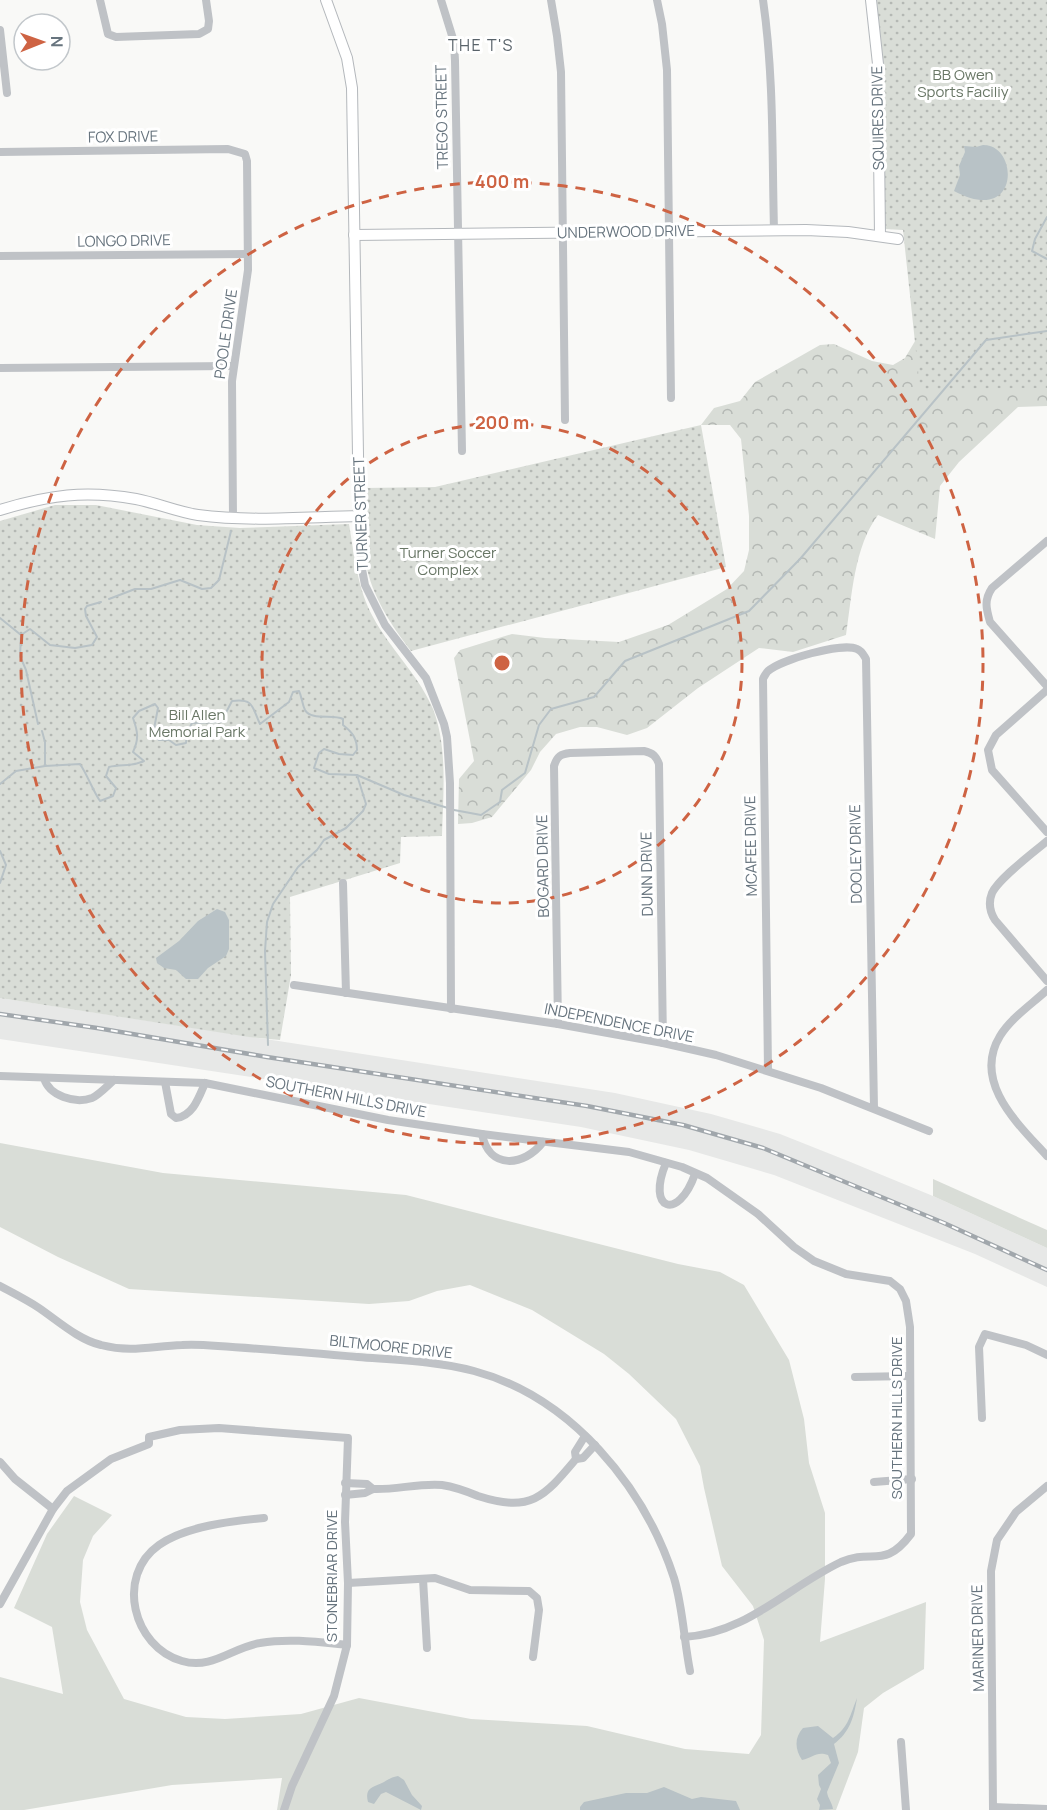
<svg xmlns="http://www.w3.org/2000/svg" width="1047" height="1810" font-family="Manrope,sans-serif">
	<defs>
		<pattern id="forest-crowns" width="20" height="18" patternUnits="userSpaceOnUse" patternTransform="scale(1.5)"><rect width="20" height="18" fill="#d9ddd7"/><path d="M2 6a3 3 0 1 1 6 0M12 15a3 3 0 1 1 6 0" fill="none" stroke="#b4b8b4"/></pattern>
		<pattern id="park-dots" width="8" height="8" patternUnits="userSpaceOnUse" patternTransform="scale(1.5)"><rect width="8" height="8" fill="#d9ddd7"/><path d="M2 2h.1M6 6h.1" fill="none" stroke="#b4b8b4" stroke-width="1.8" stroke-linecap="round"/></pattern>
	</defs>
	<rect width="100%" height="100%" fill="#f9f9f7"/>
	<polygon fill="#e7e8e7" points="0,998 615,1093 711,1114 780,1134 848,1161 933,1196 1047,1248 1047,1287 975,1254 774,1175 689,1150 581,1127 0,1039"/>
	<g fill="#d9ddd7">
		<polygon points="0,1143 163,1173 406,1195 678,1264 720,1272 744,1285 789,1360 804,1419 809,1463 825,1513 825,1579 820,1642 926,1602 924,1669 883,1693 864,1708 858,1752 836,1810 277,1810 282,1778 172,1785 24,1810 0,1810 0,1677 63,1694 52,1627 14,1608 47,1534 74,1496 112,1515 93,1536 83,1560 80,1602 87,1630 124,1699 186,1717 225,1719 301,1714 359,1698 471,1719 587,1726 685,1749 749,1754 761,1735 764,1640 753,1606 722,1566 704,1488 700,1466 676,1419 629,1374 604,1354 532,1310 470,1285 437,1291 409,1301 369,1304 129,1289 58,1257 0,1227"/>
		<polygon points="933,1179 1047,1230 1047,1248 933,1196"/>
	</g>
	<path fill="url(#forest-crowns)" d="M1047,183V406L1018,407L959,462L940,486L935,539L878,515C854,547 852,596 846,635L793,652L759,648L698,688L647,728L627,735L597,727H580L556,734L540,752L531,770L492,817L472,823L458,824L459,779L474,761L454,658L460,650L512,634L545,638L619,642L668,625L727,589L744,571L749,550V516L741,439L730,425H701L714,408L740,401L755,382L820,345L834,344L872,361L893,365L905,358L924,326Z"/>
	<g fill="url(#park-dots)">
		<polygon points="877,0 1047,0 1047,388 920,389 903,230 885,229"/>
		<path d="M701,425L726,567L411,651C391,625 372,596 366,564C362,544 365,509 364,488L435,487Z"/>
		<path d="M55,505H96L197,525L240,528L349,524C354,555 358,590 373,617C390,649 418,674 433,709C448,747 443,796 442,836L401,837L400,863L290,897L291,975L280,1040L249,1037L0,998V521Z"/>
	</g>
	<g fill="#b8c2c6">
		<path d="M983,145C1019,144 1021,227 954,191L960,175L959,166L965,152L964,146L976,147Z"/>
		<polygon points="217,909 225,912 229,920 229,949 226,956 208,968 198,979 186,979 176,970 164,968 157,963 156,958 179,941 198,921"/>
		<path d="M857,1698C854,1717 850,1732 834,1744L839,1763L827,1792C828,1799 832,1802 833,1809L819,1810L820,1805L817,1799L821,1789L819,1785L818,1775L831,1763L828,1755C816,1751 813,1758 802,1760C795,1749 794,1738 803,1728L818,1726L833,1738C849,1727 850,1715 857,1698Z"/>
		<path d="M398,1776L404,1780L412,1795L422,1806L421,1810L386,1792L381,1794L374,1804L368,1802C364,1787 374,1787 384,1782C389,1779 392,1777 398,1776Z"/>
		<polygon points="664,1787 692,1799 701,1797 736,1801 740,1810 580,1810 580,1807 584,1802 626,1793 647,1793"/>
	</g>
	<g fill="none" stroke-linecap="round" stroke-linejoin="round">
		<g stroke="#b8c2c6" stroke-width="2">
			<polyline points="1047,217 1035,239 1032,251 1047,259"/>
			<polyline points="109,599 135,589 151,589 180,580 202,589 211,588 219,580 231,531"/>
			<polyline points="0,618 21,635"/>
			<polyline points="38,724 26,670 20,656 21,635 30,629 50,645 75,648 92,645 97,637 86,616 85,609 87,606 101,602"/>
			<polyline points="42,731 45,742 45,766"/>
			<path d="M0,784L16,771L45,766L80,764C88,776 92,789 100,801L113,796L116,788L106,776L109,767C121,764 132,767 144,761L133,752C139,739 138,732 133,718L139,711L155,704L158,708L153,734L159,740H169L176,745L186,743L187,733L192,723L221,722L232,701C254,698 252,707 260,724L289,702L293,692L299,691C302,697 302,704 305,710C311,721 333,714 343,719V725C352,732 357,738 357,750L353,755L339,754L324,749L319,753L314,768L329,774L357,775L404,795L448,808"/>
			<polyline points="454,810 481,815 500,802 502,790 525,773 539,725 551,709 594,697 625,661 749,611 800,559 986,340 1047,331"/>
			<polyline points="0,851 6,865 0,883"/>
			<polyline points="268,1045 265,951 267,922 273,904 298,867 317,850 324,840 346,828 363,811 366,804 357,775"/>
		</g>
		<g stroke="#b4b8bc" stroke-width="12">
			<g id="secondary">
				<polyline points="871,0 878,64 880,236"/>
				<polyline points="354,235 806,230 848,232 898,239"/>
				<path d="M0,510C49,495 85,490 136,499C157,503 177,512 198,515C251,522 306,517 359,516L352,88L347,58L326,0"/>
			</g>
		</g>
		<g stroke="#bfc2c6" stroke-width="8">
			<polyline points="100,0 108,34 116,37 199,34 208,29 209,21 206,0"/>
			<polyline points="441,0 454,42 455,61 462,451"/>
			<polyline points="551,0 557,36 561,72 565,420"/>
			<polyline points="657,0 662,24 667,70 671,398"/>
			<path d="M763,0C774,76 772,154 774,230"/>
			<polyline points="0,30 7,93"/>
			<polyline points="0,152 228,149 245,154 247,161 248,270 232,381 233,518"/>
			<polyline points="0,256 248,254"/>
			<polyline points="0,368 233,366"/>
			<polyline points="359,516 361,564 365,585 385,625 426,678 444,724 447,737 450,783 451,1009"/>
			<path d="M1047,541L992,588C984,600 986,608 990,622L1047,686"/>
			<polyline points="1047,690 996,735 988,750 992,770 1047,832"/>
			<path d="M1047,841C1033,853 999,878 992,893C988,903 990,912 995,920L1047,981"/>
			<polyline points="343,883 346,993"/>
			<polyline points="294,985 558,1024 663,1043 716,1055 821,1088 929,1131"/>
			<path d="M1047,990C1032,1004 1011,1018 1000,1036C972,1082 1018,1124 1047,1156"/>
			<path d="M558,1024L554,766C557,756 561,754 570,753L644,751C653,753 656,756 659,764L663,1043"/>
			<path d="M768,1070L763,679C763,678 767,672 768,671C780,660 842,642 857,649C862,651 863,654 866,659L874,1108"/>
			<path d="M0,1076L205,1083L388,1120L482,1134L629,1152L682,1167L707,1178L758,1214L794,1247L814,1261L846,1274L890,1281L900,1289L906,1301L910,1327L911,1534C884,1570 873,1548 841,1562C788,1587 746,1634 684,1637"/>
			<path d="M44,1078C49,1096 75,1104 92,1098C100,1094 107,1086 114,1080"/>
			<path d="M165,1082L171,1114L176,1118C193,1116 199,1097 205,1083"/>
			<path d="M482,1134C489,1170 524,1167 543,1142"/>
			<path d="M666,1163C646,1210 678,1222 695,1174"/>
			<path d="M0,1286C13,1293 27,1300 39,1308C58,1321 79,1340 101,1345C132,1353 152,1346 182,1345C194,1344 206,1345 218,1346C265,1349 311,1353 358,1357C397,1360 436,1361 474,1371C571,1397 644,1486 674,1578C683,1608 684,1641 690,1671"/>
			<polyline points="855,1377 909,1376"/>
			<polyline points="982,1418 979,1347 985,1334 1026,1345 1047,1355"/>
			<polyline points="576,1459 575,1452 585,1436"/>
			<polyline points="0,1462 15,1479 53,1509"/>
			<polyline points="874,1482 912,1479"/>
			<polyline points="345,1483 367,1484 373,1489"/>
			<path d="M345,1495L365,1493L373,1489C396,1490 419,1483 442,1485C455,1487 466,1491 478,1496C531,1513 544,1497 576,1459L583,1458L595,1445"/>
			<path d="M264,1518C232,1521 186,1526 159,1545C115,1576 133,1647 182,1661C212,1670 233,1647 260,1643C289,1638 318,1642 347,1645"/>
			<polyline points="423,1579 427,1648"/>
			<polyline points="348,1583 435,1578 470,1590 529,1591 537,1598 539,1610 533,1657"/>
			<polyline points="0,1604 53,1509 67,1491 111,1459 149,1444 149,1437 180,1430 219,1428 348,1438 345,1522 348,1583 347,1645 334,1696 292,1786 284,1810"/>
			<polyline points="901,1742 906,1810"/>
			<polyline points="993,1807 1047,1809"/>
			<polyline points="993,1810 991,1571 997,1540 1016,1512 1047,1486"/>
		</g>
		<use href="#secondary" stroke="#fff" stroke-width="10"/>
		<g stroke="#a1a7ac" stroke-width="4.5">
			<polyline id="rail" points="0,1014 97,1028 267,1057 587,1106 683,1125 763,1148 944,1223 1047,1270"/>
		</g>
		<use href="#rail" stroke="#fff" stroke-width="2" stroke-dasharray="7" stroke-linecap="butt"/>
	</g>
	<g fill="none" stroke="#ce6343" stroke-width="3" stroke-dasharray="10 8">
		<circle cx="502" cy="663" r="240"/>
		<circle cx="502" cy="663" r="481"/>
	</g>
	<g text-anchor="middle" stroke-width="6" stroke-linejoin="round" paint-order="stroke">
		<g font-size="15" fill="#697766" stroke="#fff">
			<text x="963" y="80">BB Owen<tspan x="963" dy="17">Sports Faciliy</tspan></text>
			<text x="448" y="558">Turner Soccer<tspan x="448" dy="17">Complex</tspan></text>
			<text x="197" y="720">Bill Allen<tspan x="197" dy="17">Memorial Park</tspan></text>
		</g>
		<g font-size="15" fill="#67747e" stroke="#fff">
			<text transform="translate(442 117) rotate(-91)" y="5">TREGO STREET</text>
			<text transform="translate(878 118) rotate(-91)" y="5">SQUIRES DRIVE</text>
			<text transform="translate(123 137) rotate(-1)" y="5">FOX DRIVE</text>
			<text transform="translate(626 232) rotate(-1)" y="5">UNDERWOOD DRIVE</text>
			<text transform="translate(124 241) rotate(-1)" y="5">LONGO DRIVE</text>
			<text transform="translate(226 334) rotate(-82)" y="5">POOLE DRIVE</text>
			<text transform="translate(361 514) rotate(-92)" y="5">TURNER STREET</text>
			<text transform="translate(751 846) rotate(-91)" y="5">MCAFEE DRIVE</text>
			<text transform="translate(856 854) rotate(-91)" y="5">DOOLEY DRIVE</text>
			<text transform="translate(543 866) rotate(-91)" y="5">BOGARD DRIVE</text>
			<text transform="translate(647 874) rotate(-91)" y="5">DUNN DRIVE</text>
			<text transform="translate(619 1023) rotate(11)" y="5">INDEPENDENCE DRIVE</text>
			<text transform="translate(346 1097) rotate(11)" y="5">SOUTHERN HILLS DRIVE</text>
			<text transform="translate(391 1347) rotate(6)" y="5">BILTMOORE DRIVE</text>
			<text transform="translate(897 1418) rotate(-90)" y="5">SOUTHERN HILLS DRIVE</text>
			<text transform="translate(332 1576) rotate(-90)" y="5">STONEBRIAR DRIVE</text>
			<text transform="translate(978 1638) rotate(-91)" y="5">MARINER DRIVE</text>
		</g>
		<g font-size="16" letter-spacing="1.5" fill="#59636a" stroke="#fff">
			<text x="481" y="51">THE T'S</text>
		</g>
	</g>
	<circle cx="502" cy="663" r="9" fill="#ce6343" stroke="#fff" stroke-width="3"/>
	<g font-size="18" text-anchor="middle" font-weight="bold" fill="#ce6343" stroke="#fff" stroke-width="6" stroke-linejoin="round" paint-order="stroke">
		<text x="502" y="188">400 m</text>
		<text x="502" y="429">200 m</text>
	</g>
	<g transform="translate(42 42) rotate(89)"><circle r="28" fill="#ffffff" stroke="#c2c7cb" stroke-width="1.5"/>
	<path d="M0-4.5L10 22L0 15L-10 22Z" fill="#ce6343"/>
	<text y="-9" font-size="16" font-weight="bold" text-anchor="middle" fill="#67747e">N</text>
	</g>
</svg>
